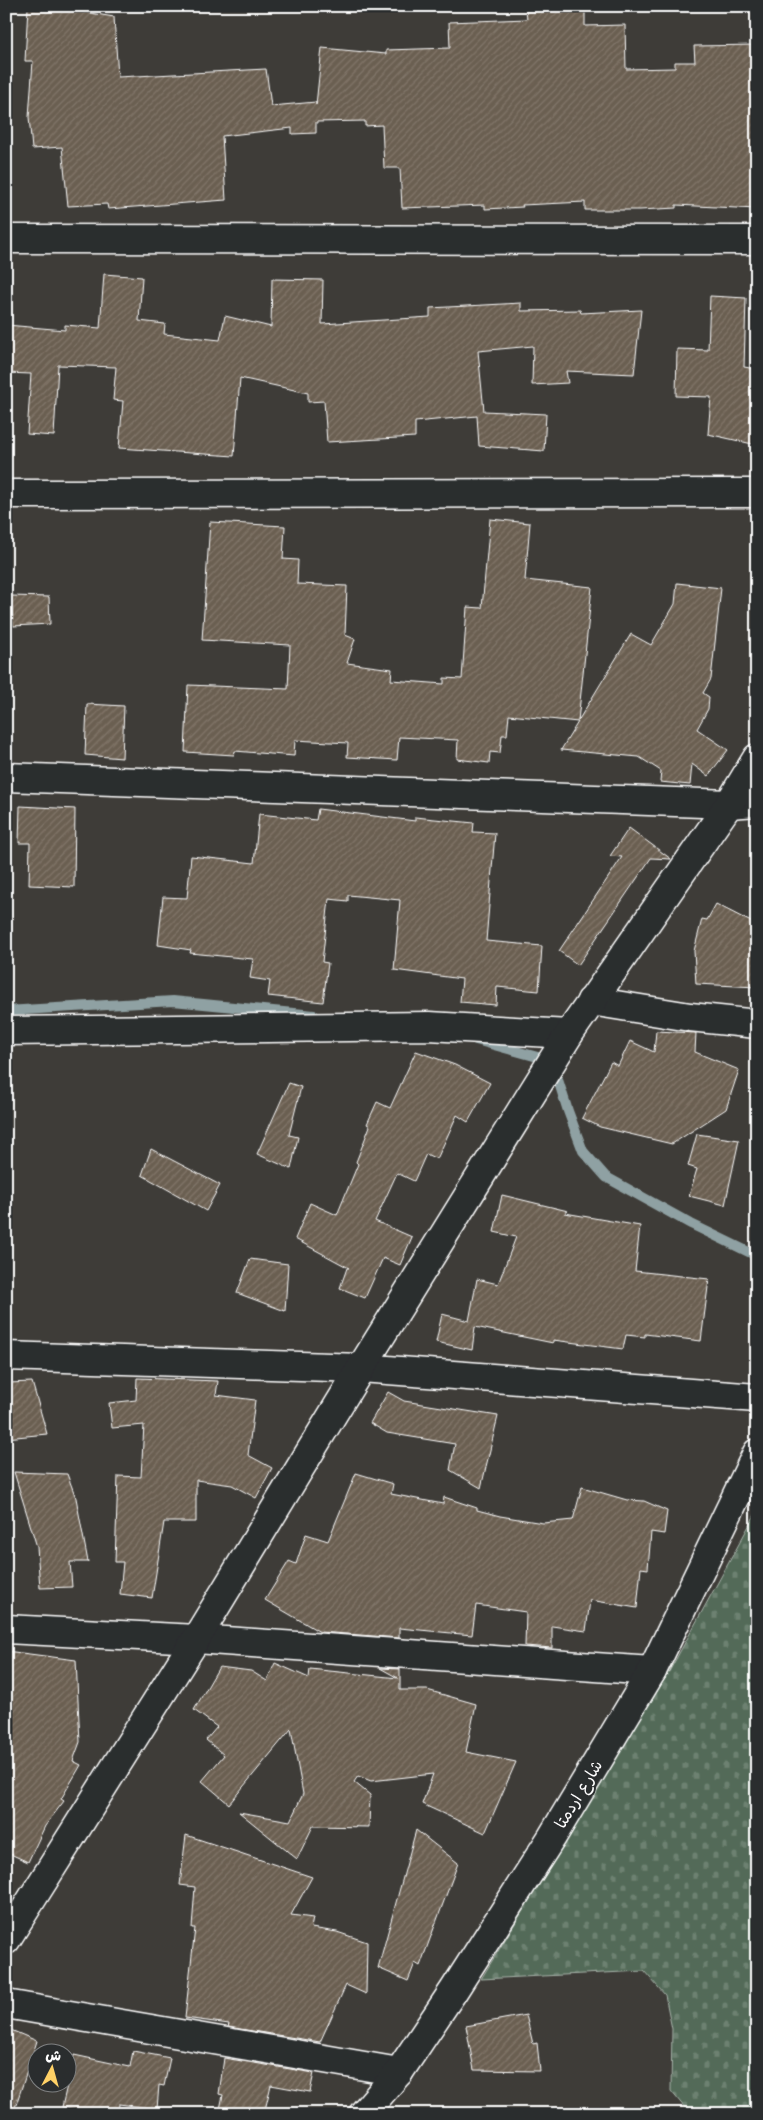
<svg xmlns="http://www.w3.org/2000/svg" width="763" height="2120" font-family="'Playpen Sans','Playpen Sans Arabic',sans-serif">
	<defs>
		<pattern id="cemetery-stones" width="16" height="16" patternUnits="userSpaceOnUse" patternTransform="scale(1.25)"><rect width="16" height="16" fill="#536b58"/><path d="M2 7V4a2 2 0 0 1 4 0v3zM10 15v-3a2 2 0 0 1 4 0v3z" fill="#6d8171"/></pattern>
		<pattern id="building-hatch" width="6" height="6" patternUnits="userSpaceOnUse" patternTransform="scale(1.25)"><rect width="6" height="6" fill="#6b5f51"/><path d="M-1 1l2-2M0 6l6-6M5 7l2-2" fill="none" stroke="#81776b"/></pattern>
	</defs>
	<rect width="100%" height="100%" fill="#3e3c38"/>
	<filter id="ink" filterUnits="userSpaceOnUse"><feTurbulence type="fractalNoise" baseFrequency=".02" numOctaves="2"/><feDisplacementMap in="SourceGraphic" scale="10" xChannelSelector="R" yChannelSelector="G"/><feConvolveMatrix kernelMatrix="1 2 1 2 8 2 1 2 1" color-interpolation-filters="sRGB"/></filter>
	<g filter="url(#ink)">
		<polygon fill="url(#cemetery-stones)" stroke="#a9b5ac" points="757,1511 757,2114 690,2114 671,2091 672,2029 665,1995 644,1971 481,1979 670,1670"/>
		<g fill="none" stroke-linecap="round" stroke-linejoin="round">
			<g stroke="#8fa1a3" stroke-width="10">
				<polyline points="6,1011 173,1001 314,1015"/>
				<polyline points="476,1040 552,1061 568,1111 583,1151 606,1177 691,1224 757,1256"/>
			</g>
		</g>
		<g fill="url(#building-hatch)" stroke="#fff">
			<polygon points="28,7 66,9 114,17 118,77 266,69 271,106 316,102 316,105 322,48 386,54 386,50 450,48 449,22 527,19 526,11 585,8 585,26 625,25 626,69 675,68 675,62 695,62 694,46 757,45 757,209 676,205 676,208 640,210 585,210 585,202 522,205 523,207 485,209 485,205 402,208 400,168 384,168 382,125 365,126 365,121 316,122 316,133 292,134 292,128 222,136 226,200 108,209 107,204 68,206 62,147 32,149 29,117 33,61 25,61"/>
			<polygon points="104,274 142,277 139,321 165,324 164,334 220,340 225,316 271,327 272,279 323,280 322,324 430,317 430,308 521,303 521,311 580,310 581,313 641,310 634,374 566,371 568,383 532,385 533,346 478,351 484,411 546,414 544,451 479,446 477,416 415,422 415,437 327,442 324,401 308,402 308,393 240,378 234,456 119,448 123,401 113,400 116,367 58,365 54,436 27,434 31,374 6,373 6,325 65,330 65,325 100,328"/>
			<polygon points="710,296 746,298 744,367 756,369 750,398 757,399 757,445 708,434 711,397 676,396 677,349 708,350"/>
			<polygon points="490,519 530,523 525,580 592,587 578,721 631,634 651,645 675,604 677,583 721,588 711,679 703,693 709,697 708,709 697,729 728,750 708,776 692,764 690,785 660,782 661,771 639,757 561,750 578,722 509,715 507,735 502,735 500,753 490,752 489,763 457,759 458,740 399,737 397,760 347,757 348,743 295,740 294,756 235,751 234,755 185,752 188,685 288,689 290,645 202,640 210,522 285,526 283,559 298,560 297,584 347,586 345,635 355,639 347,663 392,669 391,680 444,684 444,678 462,679 467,607 482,608"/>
			<polygon points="11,596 49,597 50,624 13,626"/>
			<polygon points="87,704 124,706 122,758 85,755"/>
			<polygon points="20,806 75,809 74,887 29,885 30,843 19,843"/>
			<polygon points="318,809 415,821 415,817 474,823 473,832 495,833 486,941 542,946 539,991 497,987 496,1005 460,1002 462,979 394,970 400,900 348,895 348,901 329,899 322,962 328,963 323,1002 268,996 270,981 250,978 253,959 190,953 191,950 158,945 163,897 187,898 191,856 254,863 259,814 316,820"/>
			<polygon points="629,828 671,859 651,858 578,965 559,951 622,857 610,856"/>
			<polygon points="716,904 757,925 757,987 696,984 694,951 702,919 707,920"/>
			<polygon points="656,1031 696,1033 695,1052 739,1070 726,1109 672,1144 600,1127 582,1118 611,1062 618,1066 630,1041 654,1052"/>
			<polygon points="416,1051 455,1065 490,1083 468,1122 457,1115 437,1159 426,1154 414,1181 397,1173 375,1221 412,1237 400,1265 383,1258 365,1298 340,1288 347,1268 349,1268 295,1239 310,1203 337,1215 358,1164 356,1162 370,1126 367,1124 377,1102 390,1108"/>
			<polygon points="289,1083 301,1087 289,1135 298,1137 291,1169 257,1154"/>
			<polygon points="697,1134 739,1140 725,1205 689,1196 697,1169 688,1166"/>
			<polygon points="151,1149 220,1185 206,1211 142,1175"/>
			<polygon points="502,1195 568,1211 565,1213 640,1226 635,1271 709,1279 701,1341 645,1334 645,1337 626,1335 623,1349 553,1340 553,1343 475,1327 472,1350 436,1342 442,1314 469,1321 477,1279 498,1284 516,1237 494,1232"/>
			<polygon points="250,1259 288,1264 285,1311 237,1293"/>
			<polygon points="137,1378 218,1381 216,1395 255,1400 248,1455 272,1468 256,1498 232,1485 196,1480 196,1522 164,1522 152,1598 120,1594 123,1562 115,1562 118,1476 141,1477 144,1425 112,1428 109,1403 136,1400"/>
			<polygon points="32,1382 47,1434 6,1438 6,1397 9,1396 9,1383"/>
			<polygon points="388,1392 404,1401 498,1416 481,1488 450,1470 455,1444 387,1433 370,1423"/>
			<polygon points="14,1472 67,1474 76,1498 88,1562 70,1562 72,1587 40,1588 37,1547"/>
			<polygon points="356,1473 393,1484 391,1494 443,1504 444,1497 477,1508 477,1510 500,1516 543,1523 573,1520 582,1487 627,1500 644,1501 667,1511 664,1534 651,1532 648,1569 641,1568 637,1608 590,1600 586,1631 552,1626 552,1648 525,1646 526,1612 476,1605 472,1635 399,1628 399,1638 320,1632 265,1600 289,1561 296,1564 306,1534 328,1541"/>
			<polygon points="6,1651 76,1660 80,1742 73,1761 81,1765 61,1799 64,1801 45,1826 28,1862 6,1852"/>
			<polygon points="275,1663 309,1678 310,1669 398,1678 380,1668 400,1669 400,1690 427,1690 476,1704 466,1752 516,1762 485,1833 422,1804 433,1774 371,1781 358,1776 354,1782 370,1795 369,1827 313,1826 297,1859 239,1812 290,1821 303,1794 291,1729 229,1804 202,1781 224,1755 206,1740 217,1727 194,1710 219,1667 251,1671 267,1681"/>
			<polygon points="416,1830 458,1863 420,1966 415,1963 408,1981 378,1968"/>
			<polygon points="186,1835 312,1877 291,1915 313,1918 311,1928 337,1932 367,1942 366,1994 346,1985 320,2042 228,2027 229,2024 185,2018 195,1928 192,1928 195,1887 180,1885"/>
			<polygon points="526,2015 533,2044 537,2043 540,2071 474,2070 466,2026"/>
			<polygon points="6,2028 37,2041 13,2114 6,2114"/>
			<polygon points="133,2051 170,2058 164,2086 159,2085 157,2109 119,2104 118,2114 93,2114 62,2107 74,2055 130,2067"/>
			<polygon points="224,2058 314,2073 310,2092 271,2085 264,2114 219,2114 223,2095 219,2094"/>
		</g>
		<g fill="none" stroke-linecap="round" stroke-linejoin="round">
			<g stroke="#fff" stroke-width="31">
				<g id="street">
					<polyline points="6,239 757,240"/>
					<polyline points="6,494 757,493"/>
					<polyline points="6,777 729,804 757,802"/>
					<polyline points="591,1001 690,1017 757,1024"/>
					<polyline points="6,1031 429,1026 569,1034"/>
					<polyline points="6,1356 361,1368 757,1398"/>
					<polyline points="6,1629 196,1639 652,1671"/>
					<polyline points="6,1940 196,1639 361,1368 569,1034 729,804 757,758"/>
					<polyline points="6,2004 399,2072"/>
				</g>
			</g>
			<g stroke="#fff" stroke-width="31">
				<polyline id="secondary" points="363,2114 399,2072 454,1990 552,1837 652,1671 757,1453"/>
			</g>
			<use href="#street" stroke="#2a2d2e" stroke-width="28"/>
			<use href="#secondary" stroke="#2a2d2e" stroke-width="28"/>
		</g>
	</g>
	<g text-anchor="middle" stroke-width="4" stroke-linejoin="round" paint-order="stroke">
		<g font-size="16" fill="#fff" stroke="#2a2d2e">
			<text transform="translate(578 1794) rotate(-59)" y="6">شارع اردمتا</text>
		</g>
	</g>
	<rect width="763" height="2120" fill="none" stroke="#2a2d2e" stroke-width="25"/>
	<rect x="12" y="12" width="738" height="2095" fill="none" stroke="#fff" stroke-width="2" filter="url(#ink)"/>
	<g transform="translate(52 2068) rotate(6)"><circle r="24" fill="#2a2d2e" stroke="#7f8182"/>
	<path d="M0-4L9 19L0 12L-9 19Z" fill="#ffd166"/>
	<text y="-8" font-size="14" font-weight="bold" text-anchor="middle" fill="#ffffff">ش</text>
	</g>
</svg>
